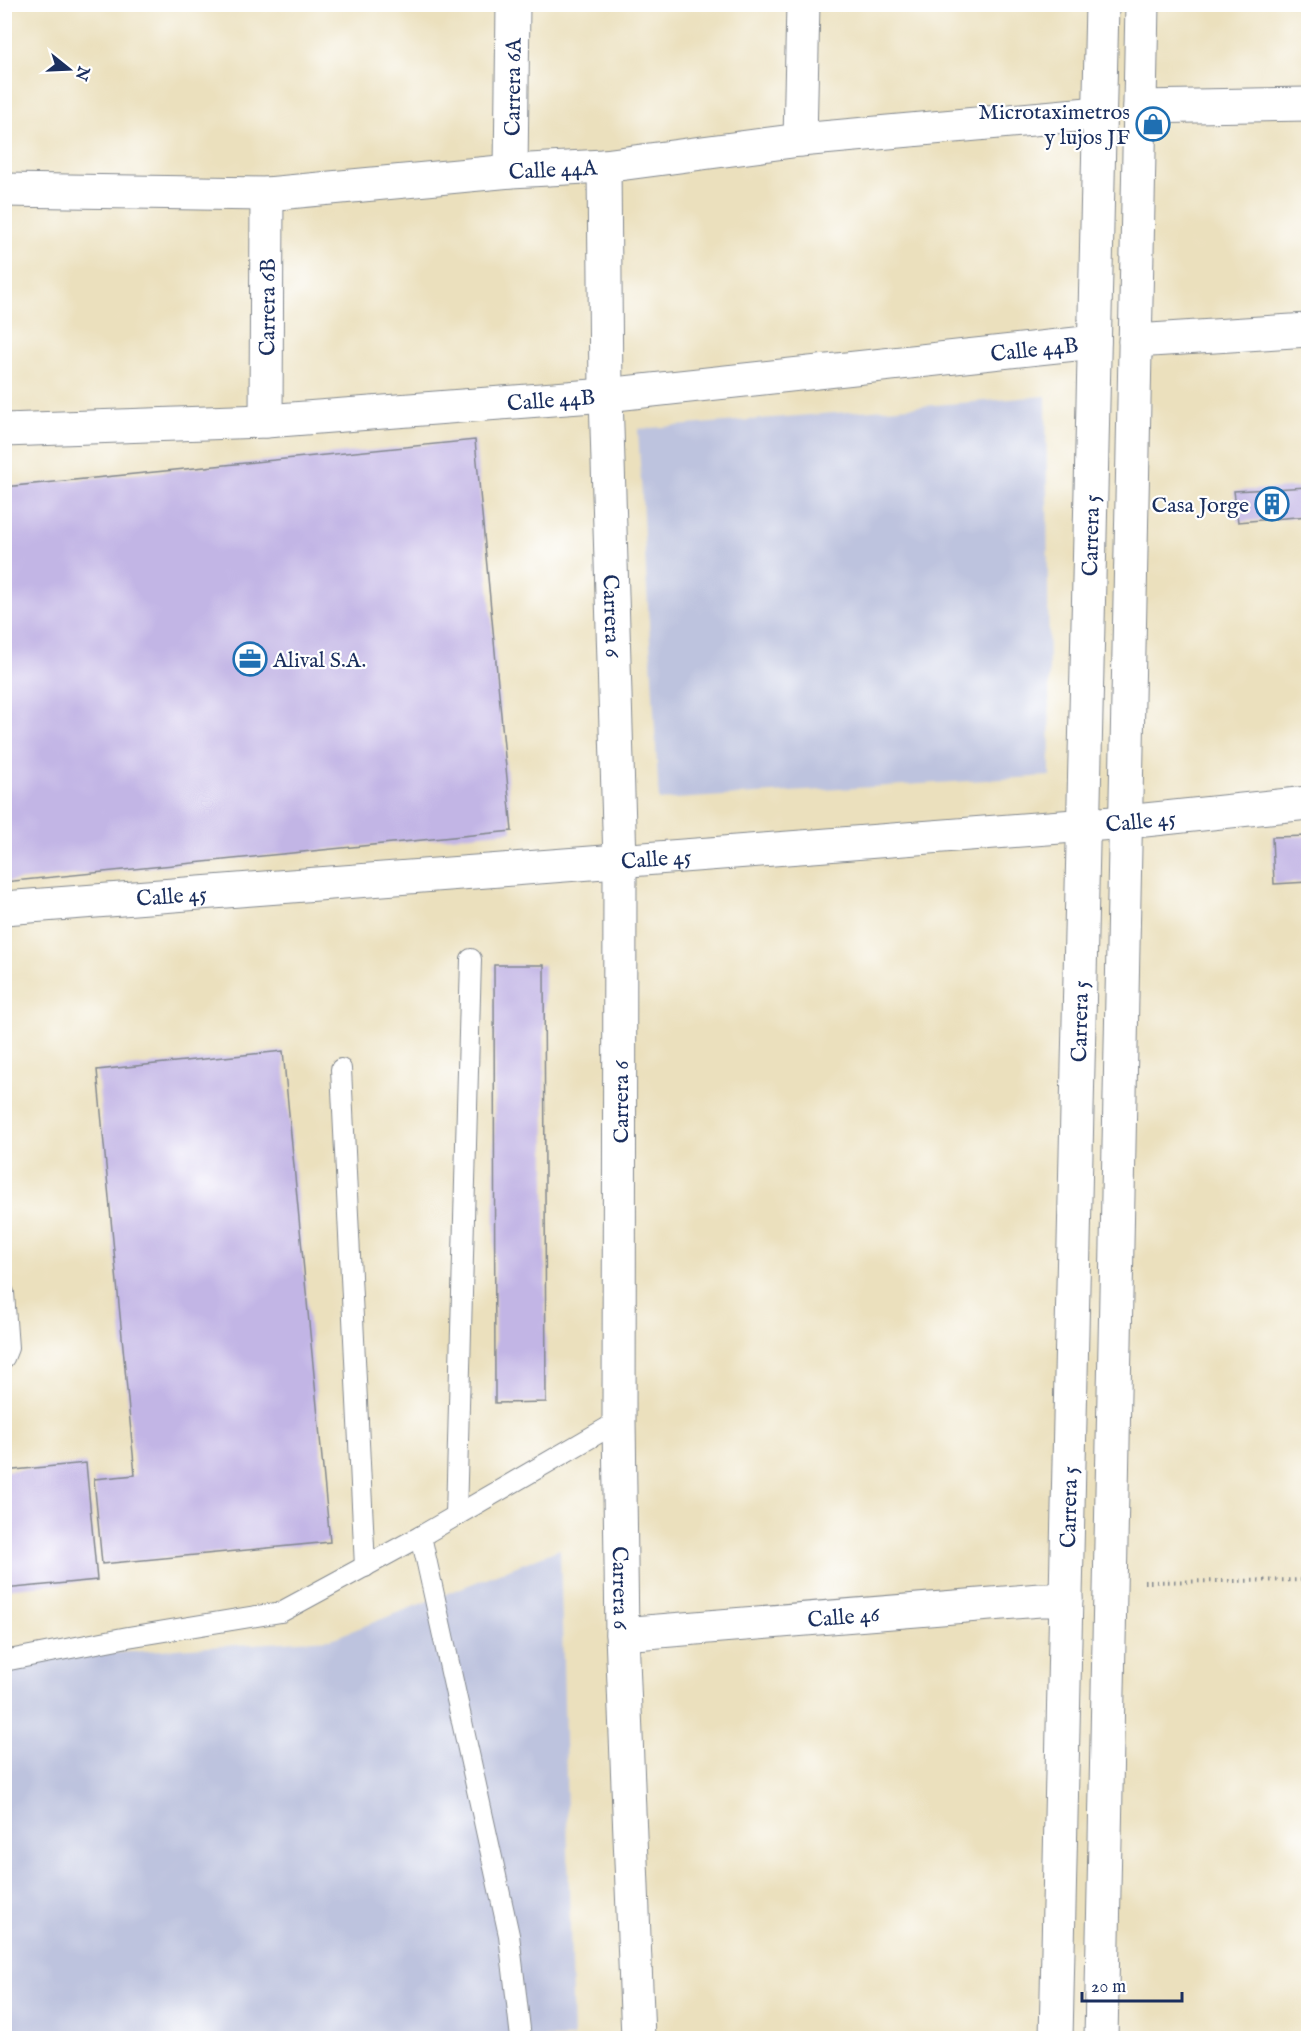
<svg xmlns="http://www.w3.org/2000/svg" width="1313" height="2043" font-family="'IM FELL English',serif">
	<rect width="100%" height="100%" fill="#fff"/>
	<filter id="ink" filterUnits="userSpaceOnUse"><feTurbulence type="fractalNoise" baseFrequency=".0167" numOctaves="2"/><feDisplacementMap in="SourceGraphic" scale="12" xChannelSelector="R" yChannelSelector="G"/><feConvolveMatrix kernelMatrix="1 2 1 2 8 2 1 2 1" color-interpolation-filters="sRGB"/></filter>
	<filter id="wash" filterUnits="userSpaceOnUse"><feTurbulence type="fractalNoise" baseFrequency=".008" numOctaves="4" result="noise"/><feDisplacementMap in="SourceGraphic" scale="24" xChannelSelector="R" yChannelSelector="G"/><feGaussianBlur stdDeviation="1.35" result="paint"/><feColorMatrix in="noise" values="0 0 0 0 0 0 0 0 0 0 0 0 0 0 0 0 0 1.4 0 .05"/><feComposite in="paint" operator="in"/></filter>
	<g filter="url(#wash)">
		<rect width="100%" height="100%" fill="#ebe0bd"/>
		<g fill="#bdc3de">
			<polygon points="1046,396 1050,776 659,800 638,429"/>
			<polygon points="560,1549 573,2038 5,2038 5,1660 331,1639"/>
		</g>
		<g id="blocks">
			<g fill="#c2b5e5">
				<polygon points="475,440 512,831 4,882 4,487"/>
				<polygon points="1308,487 1308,516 1238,522 1234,491"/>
				<polygon points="1308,836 1308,882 1274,884 1272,837"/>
				<polygon points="494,965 544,965 546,1402 495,1403"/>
				<polygon points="283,1051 330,1542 102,1564 94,1479 135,1475 97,1070"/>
				<polygon points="86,1463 97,1580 4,1589 4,1471"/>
			</g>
		</g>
	</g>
	<g filter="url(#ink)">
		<use href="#blocks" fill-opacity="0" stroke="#83888e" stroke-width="1.5"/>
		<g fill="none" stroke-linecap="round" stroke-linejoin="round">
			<g stroke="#83888e" stroke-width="22">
				<g id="lane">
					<polyline points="341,1069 365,1567"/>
					<polyline points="4,1293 8,1348 4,1358"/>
					<polyline points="456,1516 471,959"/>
					<polyline points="421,1536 509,1935 521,2038"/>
					<polyline points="4,1661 128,1637 281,1612 421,1536 619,1421"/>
				</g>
			</g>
			<g stroke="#83888e" stroke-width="35">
				<g id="street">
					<polyline points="1140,107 1308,104"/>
					<polyline points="800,140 803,4"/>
					<path id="s1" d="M604,166L606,395L620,861L619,1421L622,1634L638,2038"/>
					<path id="s2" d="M511,171L513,4"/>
					<path id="s3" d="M4,190L267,194L511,171L604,166L800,140L1099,113"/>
					<polyline points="1135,341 1308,330"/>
					<path id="s4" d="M266,421L267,194"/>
					<path id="s5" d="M4,430L266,421L606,395L1094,342"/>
					<path id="s6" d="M4,908L1126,822L1308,803"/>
					<path id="s7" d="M622,1634L1040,1600H1066"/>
				</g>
			</g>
			<g stroke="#83888e" stroke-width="35">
				<g id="secondary">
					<path id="s8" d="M1056,2038L1102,4"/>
					<polyline points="1101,2038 1142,4"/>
				</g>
			</g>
			<polyline stroke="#83888e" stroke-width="4" stroke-dasharray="1.5 4.5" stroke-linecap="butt" points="1144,1582 1308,1580"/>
			<use href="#lane" stroke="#fff" stroke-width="20"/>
			<use href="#street" stroke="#fff" stroke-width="33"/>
			<use href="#secondary" stroke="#fff" stroke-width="33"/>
		</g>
	</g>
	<defs>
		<g id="shop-ring" transform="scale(1.725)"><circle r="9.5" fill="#fff" stroke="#1f6fb2" stroke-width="1.5"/><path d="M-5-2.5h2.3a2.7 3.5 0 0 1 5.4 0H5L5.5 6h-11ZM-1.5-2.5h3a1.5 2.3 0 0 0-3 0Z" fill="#1f6fb2"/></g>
		<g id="building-ring" transform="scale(1.725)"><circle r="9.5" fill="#fff" stroke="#1f6fb2" stroke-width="1.5"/><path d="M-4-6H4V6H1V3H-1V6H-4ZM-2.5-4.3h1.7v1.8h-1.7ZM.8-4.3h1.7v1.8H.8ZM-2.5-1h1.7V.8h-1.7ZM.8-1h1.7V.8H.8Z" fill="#1f6fb2"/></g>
		<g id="office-ring" transform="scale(1.725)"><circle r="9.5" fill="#fff" stroke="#1f6fb2" stroke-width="1.5"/><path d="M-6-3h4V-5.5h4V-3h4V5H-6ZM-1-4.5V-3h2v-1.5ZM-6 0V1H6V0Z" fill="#1f6fb2"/></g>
	</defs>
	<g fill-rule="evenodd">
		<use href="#shop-ring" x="1153" y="124"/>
		<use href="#building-ring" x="1272" y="504"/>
		<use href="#office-ring" x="250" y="659"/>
	</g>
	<g text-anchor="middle" stroke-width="4.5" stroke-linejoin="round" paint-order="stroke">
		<g font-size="22" fill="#1b2f5e" stroke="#fff">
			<text dy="8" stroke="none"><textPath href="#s2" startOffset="84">Carrera 6A</textPath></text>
			<text dy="8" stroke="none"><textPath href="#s3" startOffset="550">Calle 44A</textPath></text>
			<text dy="8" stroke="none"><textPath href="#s4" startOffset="114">Carrera 6B</textPath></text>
			<text dy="8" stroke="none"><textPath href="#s5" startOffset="1034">Calle 44B</textPath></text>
			<text dy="8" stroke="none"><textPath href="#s5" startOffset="548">Calle 44B</textPath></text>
			<text dy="8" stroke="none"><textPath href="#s8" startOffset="1503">Carrera 5</textPath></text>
			<text dy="8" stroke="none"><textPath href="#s1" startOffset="450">Carrera 6</textPath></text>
			<text dy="8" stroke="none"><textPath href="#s6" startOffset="1140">Calle 45</textPath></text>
			<text dy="8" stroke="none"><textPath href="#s6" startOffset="654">Calle 45</textPath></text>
			<text dy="8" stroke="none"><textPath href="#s6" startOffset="168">Calle 45</textPath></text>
			<text dy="8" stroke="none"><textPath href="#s8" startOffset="1017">Carrera 5</textPath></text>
			<text transform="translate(620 1102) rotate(-90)" y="8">Carrera 6</text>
			<text dy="8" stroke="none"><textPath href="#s8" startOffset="531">Carrera 5</textPath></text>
			<text dy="8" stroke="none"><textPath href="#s1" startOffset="1422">Carrera 6</textPath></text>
			<text dy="8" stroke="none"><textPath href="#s7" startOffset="222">Calle 46</textPath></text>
		</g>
		<g font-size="22" fill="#1b2f5e" stroke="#fff" text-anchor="end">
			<text x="1130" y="119">Microtaximetros<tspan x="1130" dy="25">y lujos JF</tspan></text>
			<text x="1249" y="512">Casa Jorge</text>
			<text x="273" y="667" text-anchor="start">Alival S.A.</text>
		</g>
	</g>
	<rect width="1313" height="2043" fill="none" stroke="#fff" stroke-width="24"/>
	<g transform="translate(69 69) rotate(108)" stroke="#ffffff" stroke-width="4.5" paint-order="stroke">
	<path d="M0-4.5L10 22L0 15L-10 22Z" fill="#1b2f5e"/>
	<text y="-9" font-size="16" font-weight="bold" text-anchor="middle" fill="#1b2f5e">N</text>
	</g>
	<path d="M1082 1992v9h100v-9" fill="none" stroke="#1b2f5e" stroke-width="3"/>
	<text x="1091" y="1992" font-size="18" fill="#1b2f5e" stroke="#ffffff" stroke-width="4.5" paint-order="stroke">20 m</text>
</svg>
